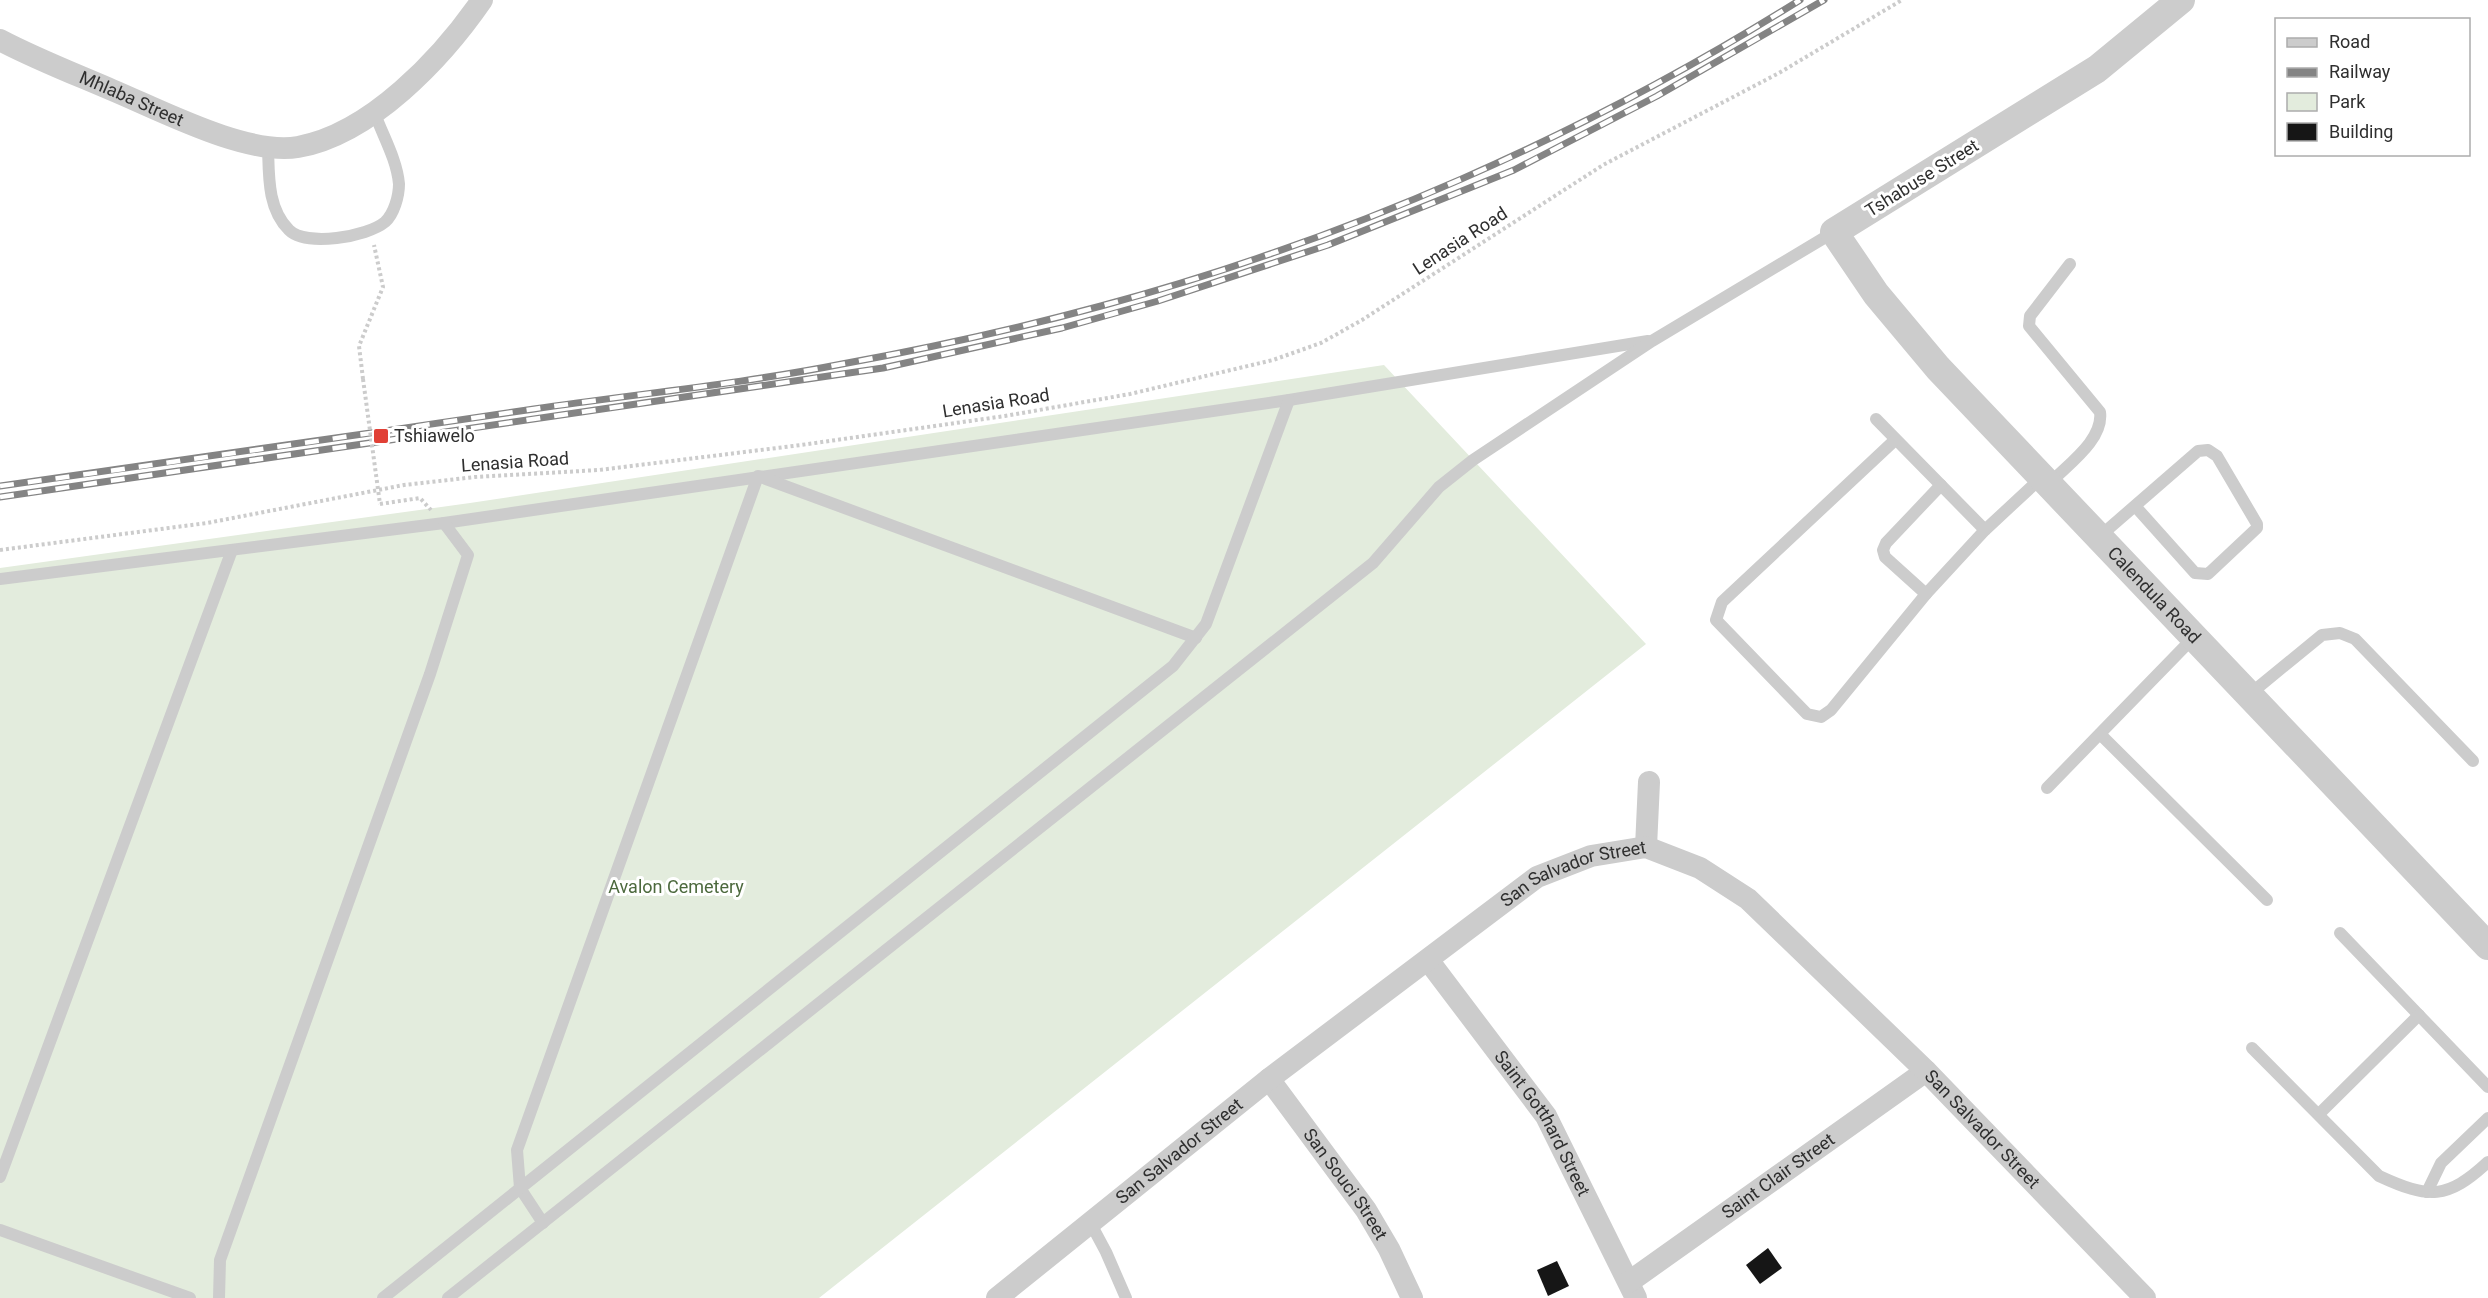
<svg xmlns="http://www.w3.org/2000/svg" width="2488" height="1298" font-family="Roboto,sans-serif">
	<rect width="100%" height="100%" fill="#fff"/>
	<polygon fill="#e3ecdd" points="1384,365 1646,644 819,1298 0,1298 0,568 470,503"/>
	<g fill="#161616">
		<polygon points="1768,1248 1782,1268 1760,1284 1746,1265"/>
		<polygon points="1557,1261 1569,1286 1548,1296 1537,1270"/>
	</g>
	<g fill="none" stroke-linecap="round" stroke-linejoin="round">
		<g stroke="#ccc" stroke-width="4" stroke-dasharray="3 3" stroke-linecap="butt">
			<polyline points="363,379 359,346 383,287 374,245"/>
			<polyline points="380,504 420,498 431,510"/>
			<polyline points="0,550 207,523 404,485 475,477 599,470 801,445 1005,416 1130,394 1273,360 1321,343 1362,320 1603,165 1779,73 1902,0"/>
		</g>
		<g stroke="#ccc" stroke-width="12">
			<path d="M268,147C269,175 267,208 289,230C306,247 367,237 385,222C394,214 399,196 399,184C397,160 383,136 375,114"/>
			<polyline points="1876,419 1985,530"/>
			<polyline points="1895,440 1722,602 1716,620 1807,714 1821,717 1831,710 1926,594 1985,530 2042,477"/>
			<path d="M2049,484C2067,465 2104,440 2100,412L2029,326L2030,316L2070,264"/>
			<polyline points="2099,537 2198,451 2208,450 2217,456 2257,524 2257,528 2208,574 2195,573 2135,506"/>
			<polyline points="0,579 444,523 1289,400 1648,341"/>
			<polyline points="1926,594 1885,557 1883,550 1886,543 1941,485"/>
			<polyline points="2250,694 2322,635 2340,633 2355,639 2473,761"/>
			<polyline points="2100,734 2267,900"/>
			<polyline points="2047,788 2194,637"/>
			<polyline points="2340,933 2488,1087"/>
			<path d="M2252,1048L2379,1176C2429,1199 2447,1200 2488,1162"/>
			<polyline points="2319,1114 2419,1015"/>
			<polyline points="0,1177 232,550"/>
			<polyline points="2427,1192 2441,1163 2488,1118"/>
			<polyline points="543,1223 520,1188 517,1150 758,476 1196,638"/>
			<polyline points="1091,1224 1106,1252 1126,1298"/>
			<polyline points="0,1230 190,1298"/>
			<polyline points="219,1298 220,1260 430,674 468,555 444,523"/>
			<polyline points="383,1298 1173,666 1206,624 1289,400"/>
			<polyline points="448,1298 1373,563 1439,487 1473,460 1652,341 1834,232"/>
		</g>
		<g stroke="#ccc" stroke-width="22">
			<path id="s1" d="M0,40C36,59 75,74 112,90C160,110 247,156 298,147C371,134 442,58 482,0"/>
			<polyline points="1646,847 1649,782"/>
			<path id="s2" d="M1428,960L1546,1116L1636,1298"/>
			<path id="s3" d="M1269,1079L1366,1210L1389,1249L1412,1298"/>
			<path id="s4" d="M1629,1282L1926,1071"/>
			<path id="s5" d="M997,1298L1269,1079L1537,877L1591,856L1646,847L1700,868L1748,899L1926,1071L2145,1298"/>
		</g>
		<path stroke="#ccc" stroke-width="28" id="s6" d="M2181,0L2097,69L1834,232L1876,294L1938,368L2488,946"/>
		<g stroke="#848484" stroke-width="7">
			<g id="rail">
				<path d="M0,486C178,462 356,435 534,409C636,394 741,384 842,364C929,348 1016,329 1101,306C1346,240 1585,135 1800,0"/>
				<polyline points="0,497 883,368 1062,328 1158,301 1328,245 1514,170 1657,96 1824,0"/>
			</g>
		</g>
		<use href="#rail" stroke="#fff" stroke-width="4.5" stroke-dasharray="14" stroke-linecap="butt"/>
		<polyline stroke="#ccc" stroke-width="4" stroke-dasharray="3 3" stroke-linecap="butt" points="363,379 380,504"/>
	</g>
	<rect fill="#e14036" stroke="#fff" stroke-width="2" x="373" y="428" width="16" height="16" rx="3"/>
	<g text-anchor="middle" stroke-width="6" stroke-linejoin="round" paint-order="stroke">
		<g font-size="18" fill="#2f2f2f" stroke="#fff">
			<text dy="6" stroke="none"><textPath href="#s1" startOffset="144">Mhlaba Street</textPath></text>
			<text transform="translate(1922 178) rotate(-32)" y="6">Tshabuse Street</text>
			<text transform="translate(1460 241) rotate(-33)" y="6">Lenasia Road</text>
			<text transform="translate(996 403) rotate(-9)" y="6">Lenasia Road</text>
			<text transform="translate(515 462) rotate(-4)" y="6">Lenasia Road</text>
			<text dy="6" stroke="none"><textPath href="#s6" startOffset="903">Calendula Road</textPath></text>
			<text dy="6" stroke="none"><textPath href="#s5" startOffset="720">San Salvador Street</textPath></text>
			<text dy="6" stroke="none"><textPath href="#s2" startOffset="200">Saint Gotthard Street</textPath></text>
			<text dy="6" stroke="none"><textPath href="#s5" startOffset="1242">San Salvador Street</textPath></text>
			<text dy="6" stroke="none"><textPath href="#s5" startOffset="234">San Salvador Street</textPath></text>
			<text dy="6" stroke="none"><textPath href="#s4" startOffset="183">Saint Clair Street</textPath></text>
			<text dy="6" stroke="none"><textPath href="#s3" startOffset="130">San Souci Street</textPath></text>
		</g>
		<g font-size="18" fill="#2f2f2f" stroke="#fff" text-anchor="start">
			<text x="394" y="442">Tshiawelo</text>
		</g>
		<g font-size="18" fill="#4c693d" stroke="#fff">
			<text x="676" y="893">Avalon Cemetery</text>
		</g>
	</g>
	<rect x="2275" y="18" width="195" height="138" fill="#ffffff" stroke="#acacac" stroke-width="1.5"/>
	<rect x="2287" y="38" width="30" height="9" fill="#cccccc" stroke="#acacac" stroke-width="1.5"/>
	<text x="2329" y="48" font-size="18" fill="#2f2f2f">Road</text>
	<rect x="2287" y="68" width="30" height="9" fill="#848484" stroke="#acacac" stroke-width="1.5"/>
	<text x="2329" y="78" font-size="18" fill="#2f2f2f">Railway</text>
	<rect x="2287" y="93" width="30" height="18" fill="#e3ecdd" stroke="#acacac" stroke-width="1.5"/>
	<text x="2329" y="108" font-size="18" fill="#2f2f2f">Park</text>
	<rect x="2287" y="123" width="30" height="18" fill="#161616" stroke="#acacac" stroke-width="1.5"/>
	<text x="2329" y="138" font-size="18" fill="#2f2f2f">Building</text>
</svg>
